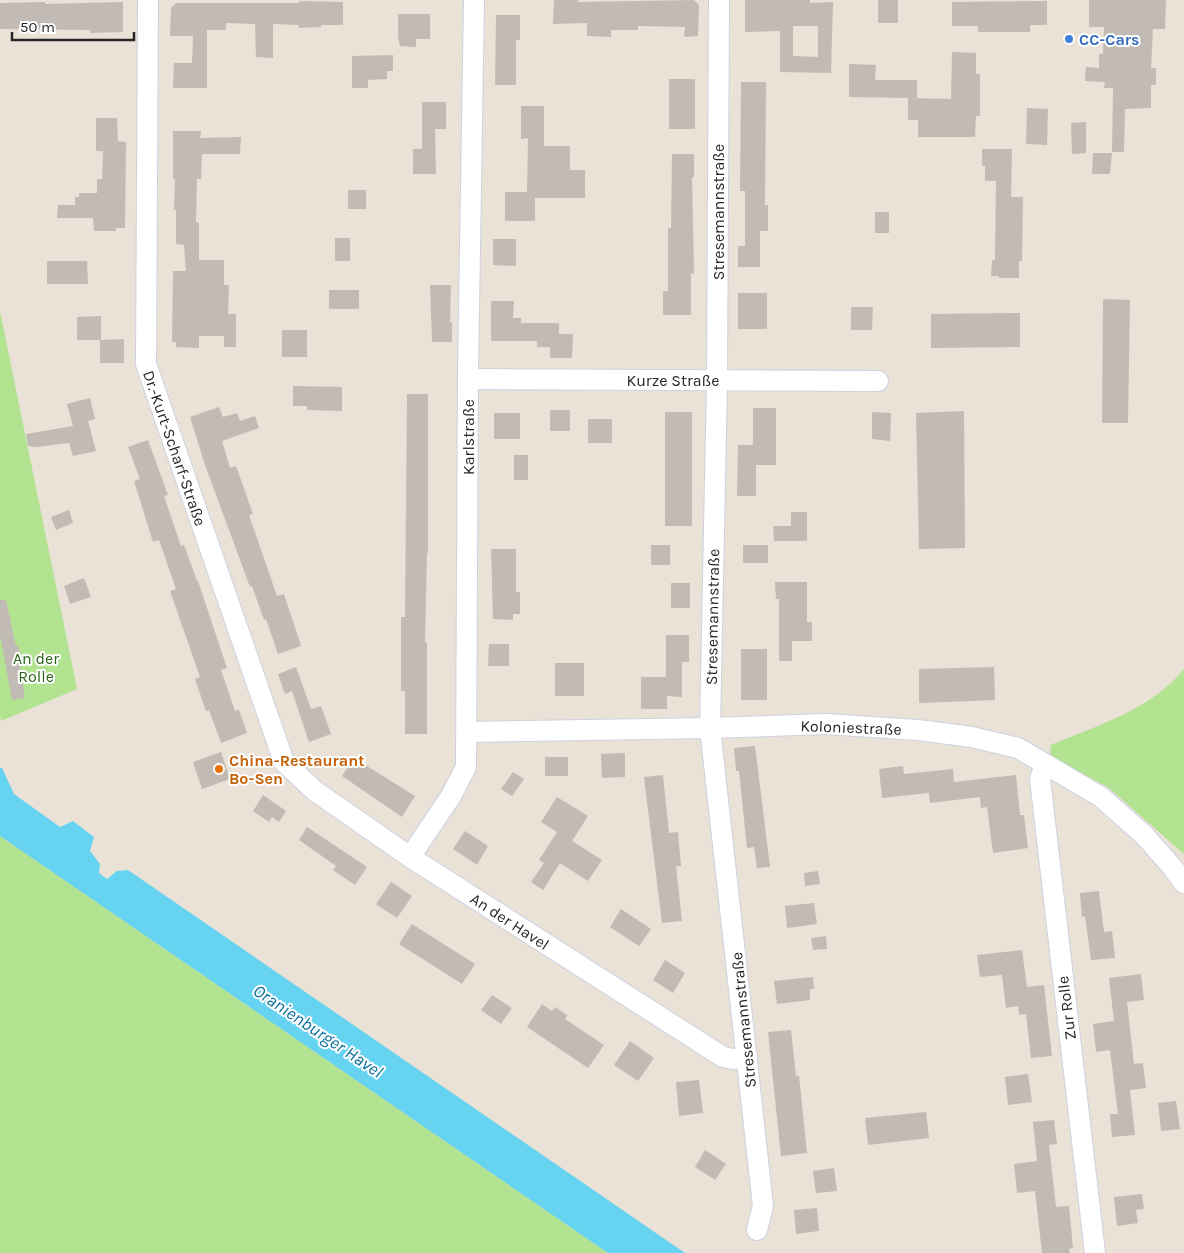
<svg xmlns="http://www.w3.org/2000/svg" width="1184" height="1253" font-family="Karla,sans-serif">
	<rect width="100%" height="100%" fill="#eae1d7"/>
	<g fill="#b1e391">
		<polygon points="0,311 77,689 1,721 0,715"/>
		<path d="M1184,669V854L1108,787L1050,757L1051,745C1098,725 1151,710 1184,669Z"/>
		<polygon points="0,836 608,1253 0,1253"/>
	</g>
	<polygon fill="#66d3f1" points="0,768 2,768 14,794 60,827 73,821 94,837 90,851 100,864 99,873 107,879 117,871 128,870 685,1253 608,1253 0,836"/>
	<g fill="#c2bbb5" fill-rule="evenodd">
		<polygon points="554,0 578,0 578,2 694,0 699,5 698,36 684,37 685,27 638,26 638,30 611,30 611,37 587,36 587,23 553,24"/>
		<path d="M745,0H810V3L833,2L831,73L780,72V31L745,32ZM793,26H818V57L793,56Z"/>
		<rect x="878" y="0" width="20" height="23"/>
		<polygon points="1089,0 1166,0 1165,29 1153,29 1151,68 1156,68 1156,85 1151,85 1151,108 1125,109 1124,152 1112,152 1113,88 1104,88 1105,82 1085,81 1086,67 1099,68 1099,54 1103,54 1104,27 1089,27"/>
		<polygon points="299,1 343,2 343,25 321,25 321,27 299,28 299,25 273,24 273,58 256,57 255,24 226,23 226,30 207,30 207,88 173,88 174,63 192,63 193,36 170,36 171,8 176,3 299,3"/>
		<polygon points="1047,1 1047,25 1030,25 1030,32 978,32 978,26 952,26 952,2"/>
		<polygon points="45,2 45,4 123,2 123,32 90,33 90,30 0,29 0,3"/>
		<polygon points="398,14 430,14 430,39 416,39 416,47 400,46 398,38"/>
		<polygon points="496,15 520,15 520,40 516,40 516,85 495,85"/>
		<polygon points="952,52 976,53 976,74 980,74 980,116 976,116 975,137 918,137 918,120 908,120 908,98 849,97 849,64 876,65 875,80 917,80 917,98 910,98 951,99"/>
		<polygon points="393,55 393,71 387,71 387,79 368,80 368,88 352,88 352,56"/>
		<rect x="669" y="79" width="26" height="50"/>
		<polygon points="741,82 766,82 765,205 768,205 768,231 760,231 760,267 738,267 738,246 745,246 745,191 740,191"/>
		<polygon points="422,102 446,102 446,129 435,129 436,174 413,174 413,149 422,149"/>
		<polygon points="521,106 544,106 544,146 570,146 570,170 585,170 585,198 535,198 535,221 505,221 505,192 527,192 528,138 521,139"/>
		<polygon points="1027,108 1048,109 1047,145 1026,144"/>
		<polygon points="96,118 117,118 118,141 126,142 125,228 116,228 116,231 94,231 93,218 57,218 58,205 75,205 75,197 79,197 79,193 97,193 97,179 102,179 103,151 96,151"/>
		<polygon points="1086,122 1086,153 1072,154 1071,123"/>
		<polygon points="173,131 201,131 200,138 241,137 240,154 202,154 201,179 197,179 196,222 199,223 199,260 224,260 224,285 229,285 228,314 236,314 236,347 224,347 224,336 199,336 199,348 176,347 176,342 172,342 173,271 186,271 184,245 176,244 176,210 174,210 175,179 173,179"/>
		<polygon points="982,149 1012,149 1011,197 1023,197 1022,261 1019,261 1019,278 999,278 999,276 991,276 992,260 995,260 996,181 985,181 985,166 982,166"/>
		<polygon points="1093,153 1112,153 1110,174 1092,174"/>
		<polygon points="672,154 694,154 694,177 692,177 694,274 691,273 691,315 663,315 663,291 668,291 668,228 671,228"/>
		<rect x="348" y="190" width="18" height="19"/>
		<rect x="875" y="212" width="14" height="21"/>
		<rect x="335" y="238" width="15" height="23"/>
		<polygon points="493,239 516,239 516,266 493,265"/>
		<polygon points="47,261 87,261 88,284 47,284"/>
		<polygon points="430,285 451,285 450,322 452,322 452,342 432,342"/>
		<rect x="329" y="290" width="30" height="19"/>
		<rect x="738" y="293" width="29" height="36"/>
		<polygon points="1103,299 1130,300 1128,423 1102,423"/>
		<polygon points="491,301 514,301 513,318 521,318 521,323 559,323 559,334 573,334 572,358 550,358 550,347 537,347 537,341 491,341"/>
		<polygon points="851,307 873,307 872,330 851,330"/>
		<polygon points="1020,313 1020,347 931,348 931,314"/>
		<polygon points="101,316 101,340 124,339 124,363 100,363 100,340 77,340 77,317"/>
		<rect x="282" y="330" width="25" height="27"/>
		<polygon points="293,386 342,387 342,411 307,410 307,406 293,406"/>
		<polygon points="407,394 428,394 428,553 427,553 425,642 427,642 427,734 405,734 405,691 401,691 401,617 405,617"/>
		<polygon points="90,398 95,419 88,421 96,451 73,456 69,443 36,447 28,446 26,434 73,426 67,404"/>
		<polygon points="219,407 223,417 237,413 240,421 255,416 259,428 222,441 230,468 236,466 253,514 249,515 277,596 284,594 301,646 278,654 266,619 264,620 252,586 250,587 205,465 190,417"/>
		<polygon points="753,408 776,408 776,465 756,465 756,496 737,496 738,445 753,445"/>
		<rect x="550" y="410" width="20" height="21"/>
		<polygon points="964,411 965,548 919,549 916,413"/>
		<rect x="665" y="412" width="27" height="114"/>
		<polygon points="872,412 891,413 890,441 872,439"/>
		<rect x="494" y="413" width="26" height="26"/>
		<rect x="588" y="419" width="24" height="24"/>
		<polygon points="148,440 168,495 164,496 181,546 184,545 197,581 198,581 227,668 221,670 235,711 239,710 247,733 221,743 209,710 206,711 195,679 200,677 170,591 176,589 159,540 153,542 134,481 140,479 128,447"/>
		<rect x="514" y="455" width="14" height="25"/>
		<polygon points="69,510 73,523 56,530 51,517"/>
		<polygon points="791,512 807,512 807,541 774,541 773,526 791,526"/>
		<rect x="651" y="545" width="19" height="20"/>
		<rect x="743" y="545" width="25" height="18"/>
		<polygon points="491,549 516,549 516,592 520,592 520,614 513,614 513,620 493,619"/>
		<polygon points="84,578 91,597 70,604 64,586"/>
		<polygon points="775,582 807,582 807,622 812,622 812,641 792,641 792,661 779,661 779,599 776,599"/>
		<rect x="671" y="583" width="19" height="25"/>
		<polygon points="0,600 6,600 16,646 18,645 23,666 20,667 25,698 12,700 0,635"/>
		<polygon points="666,635 689,635 689,662 682,662 682,697 667,696 667,709 641,709 641,677 666,677"/>
		<polygon points="489,644 509,644 509,666 488,666"/>
		<rect x="741" y="649" width="26" height="51"/>
		<rect x="555" y="663" width="29" height="33"/>
		<polygon points="296,667 311,709 321,706 331,734 309,742 292,691 285,694 278,674"/>
		<polygon points="994,667 995,700 919,703 919,669"/>
		<polygon points="755,746 770,867 757,868 754,847 747,848 739,771 736,771 734,748"/>
		<polygon points="221,752 230,779 202,789 193,762"/>
		<polygon points="625,753 625,777 602,778 601,754"/>
		<rect x="545" y="757" width="23" height="19"/>
		<polygon points="354,758 415,796 402,817 342,776"/>
		<polygon points="903,766 904,774 953,769 954,782 1016,775 1020,815 1024,815 1028,848 993,853 987,807 981,808 980,797 930,803 929,793 882,798 879,769"/>
		<polygon points="513,772 524,779 512,796 501,789"/>
		<polygon points="663,775 669,833 678,832 681,866 676,866 682,921 662,923 644,777"/>
		<polygon points="263,795 286,811 279,822 272,817 269,822 253,811"/>
		<polygon points="557,797 588,816 572,841 602,860 588,881 560,863 543,890 531,882 544,863 539,860 557,832 541,822"/>
		<polygon points="307,827 367,867 355,885 333,870 336,866 299,840"/>
		<polygon points="465,831 488,846 477,865 453,849"/>
		<polygon points="818,871 820,884 805,886 804,873"/>
		<polygon points="391,882 412,896 397,918 376,904"/>
		<polygon points="1099,891 1104,932 1112,931 1115,958 1091,960 1085,916 1082,917 1080,893"/>
		<polygon points="814,903 817,924 787,928 785,906"/>
		<polygon points="621,909 651,929 639,946 610,927"/>
		<polygon points="412,924 475,964 462,984 399,944"/>
		<polygon points="826,936 827,949 813,950 811,938"/>
		<polygon points="1022,950 1027,987 1044,985 1052,1056 1031,1058 1026,1014 1019,1015 1018,1006 1006,1008 1002,975 980,977 977,955"/>
		<polygon points="665,960 685,973 673,993 653,980"/>
		<polygon points="1141,974 1144,1000 1127,1002 1134,1064 1143,1063 1146,1088 1130,1090 1135,1135 1112,1137 1110,1114 1118,1114 1110,1050 1096,1052 1093,1024 1114,1021 1109,978"/>
		<polygon points="813,977 814,989 810,989 810,1000 777,1004 774,981"/>
		<polygon points="492,995 512,1008 501,1024 481,1010"/>
		<polygon points="542,1004 552,1011 555,1007 567,1015 565,1019 604,1045 588,1068 527,1027"/>
		<polygon points="791,1030 796,1076 799,1076 807,1153 781,1156 768,1032"/>
		<polygon points="630,1041 654,1058 638,1081 614,1065"/>
		<polygon points="1028,1074 1032,1102 1008,1105 1005,1077"/>
		<polygon points="699,1080 703,1113 679,1116 676,1082"/>
		<polygon points="1176,1101 1180,1129 1161,1131 1158,1103"/>
		<polygon points="926,1112 929,1138 868,1145 865,1118"/>
		<polygon points="1054,1120 1057,1144 1049,1145 1056,1207 1069,1206 1073,1248 1069,1249 1070,1253 1042,1253 1035,1191 1017,1193 1014,1164 1037,1161 1033,1122"/>
		<polygon points="705,1150 726,1164 715,1180 695,1167"/>
		<polygon points="834,1168 837,1191 816,1193 813,1171"/>
		<polygon points="1142,1194 1144,1209 1136,1210 1138,1223 1117,1226 1114,1197"/>
		<polygon points="817,1208 819,1231 796,1234 794,1210"/>
	</g>
	<g fill="none" stroke-linecap="round" stroke-linejoin="round">
		<g stroke="#cdd2e1" stroke-width="22">
			<g id="minor">
				<polyline points="148,0 146,364 284,762 315,791 410,857 723,1057 733,1059 747,1058"/>
				<polyline points="719,0 717,381 710,728 763,1206 757,1230"/>
				<polyline points="468,379 878,381"/>
				<polyline points="467,732 710,728 826,724 918,730 972,737 1018,748 1101,797 1144,835 1173,868 1184,883"/>
				<polyline points="1045,764 1040,779 1095,1253"/>
				<polyline points="410,857 451,796 466,767 468,372 474,0"/>
			</g>
		</g>
		<use href="#minor" stroke="#fff" stroke-width="20"/>
	</g>
	<circle fill="#3f7fe0" stroke="#fff" stroke-width="2" cx="1069" cy="39" r="5"/>
	<circle fill="#e8710a" stroke="#fff" stroke-width="2" cx="219" cy="769" r="5"/>
	<g text-anchor="middle" stroke-width="4" stroke-linejoin="round" paint-order="stroke">
		<g font-size="16" font-weight="bold" fill="#366cbe" stroke="#fff" text-anchor="start">
			<text x="1079" y="45">CC-Cars</text>
		</g>
		<g font-size="16" fill="#272727" stroke="#fff">
			<text transform="translate(718 212) rotate(-90)" y="6">Stresemannstraße</text>
			<text x="673" y="386">Kurze Straße</text>
			<text transform="translate(468 437) rotate(-90)" y="6">Karlstraße</text>
			<text transform="translate(175 448) rotate(71)" y="6">Dr.-Kurt-Scharf-Straße</text>
			<text transform="translate(712 617) rotate(-89)" y="6">Stresemannstraße</text>
			<text transform="translate(851 727) rotate(2)" y="6">Koloniestraße</text>
			<text transform="translate(510 921) rotate(33)" y="6">An der Havel</text>
			<text transform="translate(1066 1008) rotate(-97)" y="6">Zur Rolle</text>
			<text transform="translate(743 1020) rotate(-96)" y="6">Stresemannstraße</text>
		</g>
		<g font-size="16" fill="#2b6417" stroke="#fff">
			<text x="36" y="664">An der<tspan x="36" dy="18">Rolle</tspan></text>
		</g>
		<g font-size="16" font-weight="bold" fill="#c56008" stroke="#fff" text-anchor="start">
			<text x="229" y="766">China-Restaurant<tspan x="229" dy="18">Bo-Sen</tspan></text>
		</g>
		<g font-size="18" font-style="italic" fill="#096e99" stroke="#fff">
			<text transform="translate(318 1031) rotate(34)" y="6">Oranienburger Havel</text>
		</g>
	</g>
	<path d="M12 32v8h122v-8" fill="none" stroke="#272727" stroke-width="2.5"/>
	<text x="20" y="32" font-size="15" fill="#272727" stroke="#ffffff" stroke-width="4" paint-order="stroke">50 m</text>
</svg>
